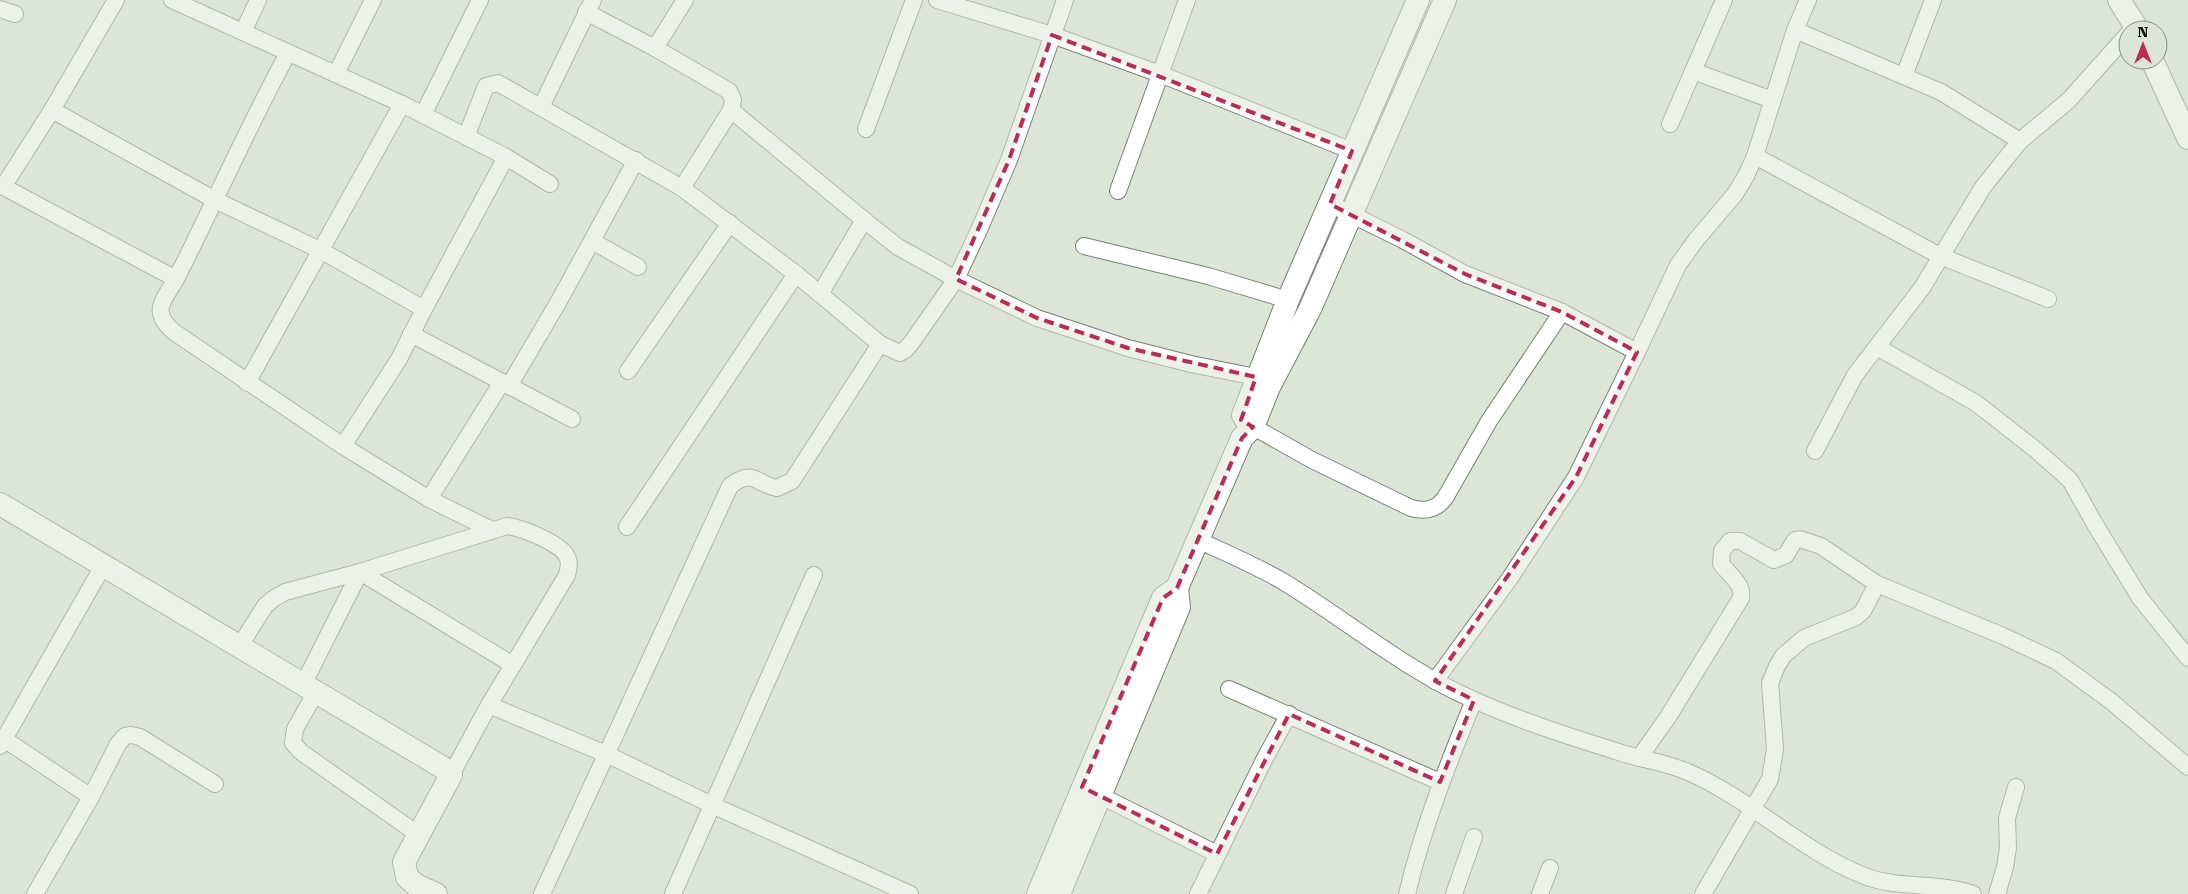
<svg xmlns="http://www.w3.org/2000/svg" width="2188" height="894" font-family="'Roboto Serif',serif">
	<rect width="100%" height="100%" fill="#dce5d8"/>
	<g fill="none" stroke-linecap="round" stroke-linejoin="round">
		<g stroke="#798175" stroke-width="18">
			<g id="street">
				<polyline points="172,0 402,104 506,157"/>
				<polyline points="937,0 1052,35 1160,74 1352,151"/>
				<polyline points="0,9 15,14"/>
				<polyline points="586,12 655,48 729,91 733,100 731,110"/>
				<polyline points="1795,30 1941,92 2020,141"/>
				<polyline points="243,32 258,0"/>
				<polyline points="655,48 685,0"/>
				<polyline points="1693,71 1772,100"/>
				<polyline points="336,74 373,0"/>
				<polyline points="1904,76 1933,0"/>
				<polyline points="541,107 593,0"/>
				<polyline points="52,110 215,200 322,251 424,309 399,359 343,446"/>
				<polyline points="423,115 480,0"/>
				<polyline points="1670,124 1724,0"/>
				<polyline points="866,129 914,0"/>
				<polyline points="466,137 486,86 498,83 682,188 796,274 880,344 900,353 905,350 912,342 956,279 979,230 1009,160 1065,0"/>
				<polyline points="1755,156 1940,256 2048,299"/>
				<path d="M0,185L176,279C163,302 150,311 174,332L343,446L429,499L492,530"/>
				<polyline points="3,187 52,110 116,0"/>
				<polyline points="682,188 731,110 864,220"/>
				<polyline points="1118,191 1187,0"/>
				<polyline points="1330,204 1403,240 1465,274 1562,312 1637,352 1678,265 1696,240 1735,194 1746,176 1755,156 1795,30 1808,0"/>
				<polyline points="592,241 638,267"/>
				<polyline points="1084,246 1208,276 1288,300"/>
				<path d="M176,279C214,204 248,127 288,53"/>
				<polyline points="820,294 864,220 898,247 956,279 1037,318 1128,348 1191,364 1256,377"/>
				<polyline points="424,309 506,157 550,184"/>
				<polyline points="411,334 572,419"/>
				<polyline points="1877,347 1976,403 2036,450 2070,480 2096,526 2140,598 2188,658"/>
				<polyline points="628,371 730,223"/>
				<polyline points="247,383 402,104"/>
				<polyline points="509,386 559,301 636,160"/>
				<path d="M1243,421L1312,460L1411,508C1425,512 1436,510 1445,498L1489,421L1562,312"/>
				<polyline points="1815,451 1855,375 1922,288 1983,187 2020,141 2069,100 2128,34"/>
				<polyline points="429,499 502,382"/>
				<polyline points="627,527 796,274"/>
				<path d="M1198,540C1226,553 1257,566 1284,582C1348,621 1405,670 1474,700C1523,722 1574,738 1625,754C1645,760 1668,763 1688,772C1750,799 1799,849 1862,875C1897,890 1938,881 1973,894"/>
				<path d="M239,647L265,606L273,599L285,592L360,572L507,526C522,528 564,544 568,559C570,565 568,570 567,575L489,705L451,775"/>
				<polyline points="1435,681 1510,578 1576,477 1637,352"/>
				<polyline points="303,685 360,572 513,665"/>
				<polyline points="1229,689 1440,782"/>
				<polyline points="316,692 295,729 293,743 301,752 419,835"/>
				<polyline points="489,705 606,754 712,805 910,894"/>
				<polyline points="4,739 91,797"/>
				<polyline points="0,746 103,566"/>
				<path d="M1639,758L1668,717L1741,598C1744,585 1729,574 1721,564L1722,551L1730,541H1740L1774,560L1786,555L1795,540L1800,539L1821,546L1877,584L2003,636L2056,661L2112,702L2188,767"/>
				<polyline points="1091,791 1217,854"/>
				<polyline points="35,894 91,797 118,744 125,736 131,735 140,737 215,784"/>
				<path d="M542,894L730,486C754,467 757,485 777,488L792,481L880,344"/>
				<polyline points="673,894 814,575"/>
				<polyline points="1198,894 1264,760 1289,714"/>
				<path d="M1407,894C1423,827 1448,764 1474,700"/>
				<polyline points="1454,894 1474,837"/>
				<polyline points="1540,894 1550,868"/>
				<polyline points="1703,894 1770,779 1775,749 1770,683 1777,666 1783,656 1804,638 1856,617 1863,611 1877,584"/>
				<polyline points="1997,894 2005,867 2008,848 2007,818 2016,787"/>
			</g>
		</g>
		<g stroke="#798175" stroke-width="24">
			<g id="secondary">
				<polyline points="2119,0 2138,30"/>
				<polyline points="2152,60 2188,138"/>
				<polyline points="1243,415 1288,300 1418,0"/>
				<polyline points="0,504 442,767 451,775 404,862 407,877 416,885 436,894"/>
				<polyline points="1038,894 1163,598 1177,588 1242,438 1253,427 1269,387 1310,309 1445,0"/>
				<polyline points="1059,894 1179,607 1177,588"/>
			</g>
		</g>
		<use href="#street" stroke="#fff" stroke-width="16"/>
		<use href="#secondary" stroke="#fff" stroke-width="22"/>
	</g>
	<path d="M0 0H2188V894H0ZM1052,35L1352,151L1330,204L1465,274L1562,312L1637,352L1576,477L1435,681L1474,700L1440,782L1289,714L1217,854L1082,787L1163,598L1177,588L1242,438L1253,427L1241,420L1256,377L1128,348L1037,318L956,279L1009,160Z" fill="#dce5d8" fill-opacity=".55" fill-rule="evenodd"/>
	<path fill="none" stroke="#bb2b54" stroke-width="4" stroke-dasharray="10 6" stroke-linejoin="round" d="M1052,35L1352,151L1330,204L1465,274L1562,312L1637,352L1576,477L1435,681L1474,700L1440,782L1289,714L1217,854L1082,787L1163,598L1177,588L1242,438L1253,427L1241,420L1256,377L1128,348L1037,318L956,279L1009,160Z"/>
	<g transform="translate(2143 45)"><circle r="24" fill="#dce5d8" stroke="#888f85"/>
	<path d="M0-4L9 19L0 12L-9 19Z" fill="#bb2b54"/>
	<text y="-8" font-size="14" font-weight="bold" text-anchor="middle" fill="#0a0d09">N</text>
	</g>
</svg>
